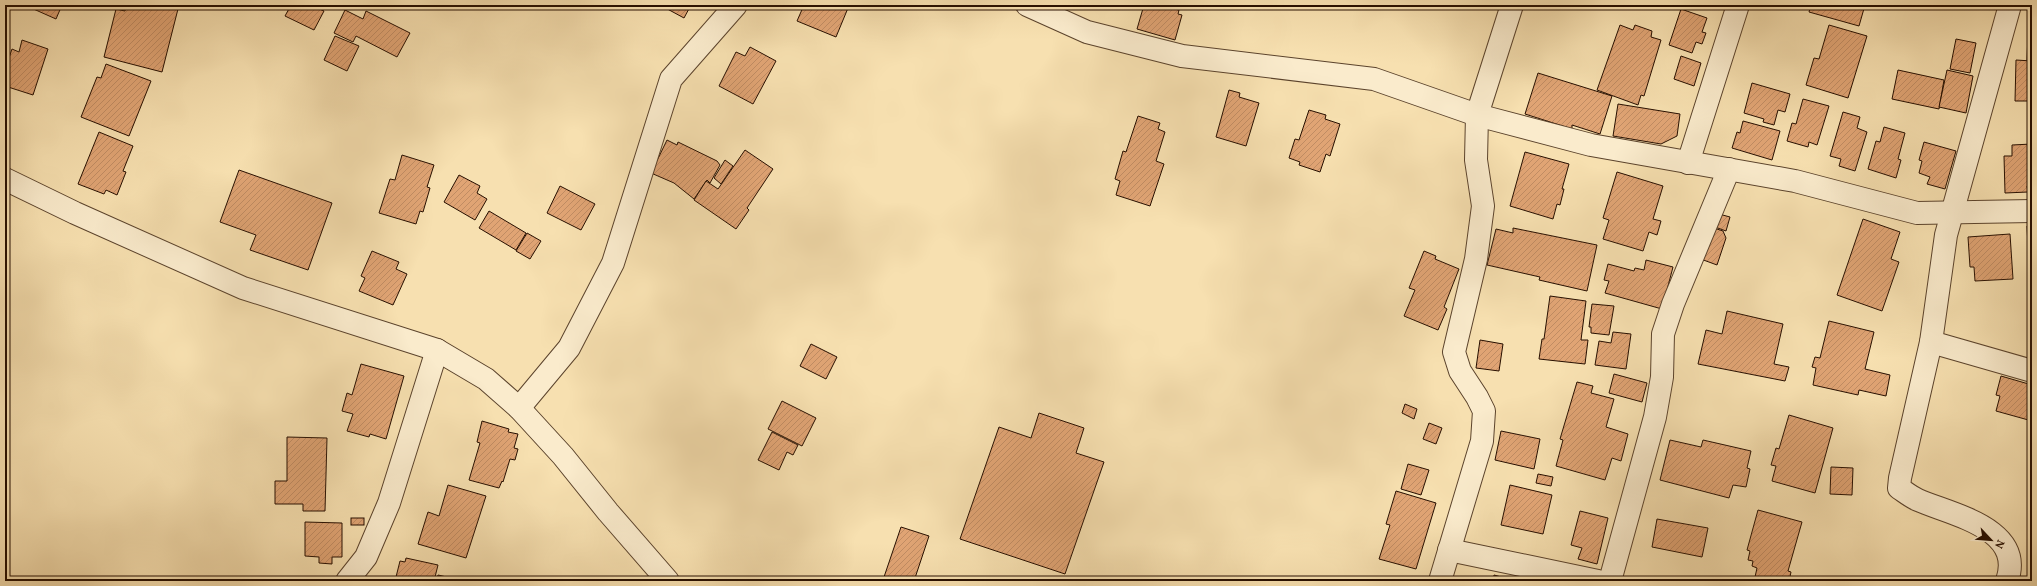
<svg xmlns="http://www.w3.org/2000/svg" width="2037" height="586" font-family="Vollkorn,serif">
	<defs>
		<pattern id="building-hatch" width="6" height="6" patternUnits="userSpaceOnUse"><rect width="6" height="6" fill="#e0a474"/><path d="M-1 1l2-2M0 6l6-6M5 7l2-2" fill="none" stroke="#c08c63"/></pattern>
	</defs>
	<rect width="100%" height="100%" fill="#f7e0b0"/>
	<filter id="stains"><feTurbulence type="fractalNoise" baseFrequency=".005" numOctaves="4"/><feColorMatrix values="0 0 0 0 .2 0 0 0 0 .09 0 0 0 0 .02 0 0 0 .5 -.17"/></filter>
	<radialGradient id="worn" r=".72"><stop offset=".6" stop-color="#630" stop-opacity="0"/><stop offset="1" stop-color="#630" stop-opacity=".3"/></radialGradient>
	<g fill="url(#building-hatch)" stroke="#270f00">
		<polygon points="30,5 62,5 56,19 29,7"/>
		<polygon points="126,5 179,5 162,72 104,57 116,9 125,11"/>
		<polygon points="291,5 310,5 324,11 314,30 285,16"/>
		<polygon points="660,5 691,5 684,18"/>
		<polygon points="804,5 846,5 845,7 848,8 836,37 797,21"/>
		<polygon points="1144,5 1171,5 1170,8 1179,10 1178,14 1182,15 1175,40 1137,29"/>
		<polygon points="1811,5 1865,5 1859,26 1809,12"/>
		<polygon points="2029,6 2032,6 2032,60 2027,60"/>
		<polygon points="1681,9 1707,18 1702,32 1706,33 1702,44 1696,42 1692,53 1669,45"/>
		<polygon points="345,10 363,19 366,11 410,33 397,57 356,36 353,42 334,33"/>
		<polygon points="1620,25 1633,30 1635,25 1652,31 1651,37 1661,40 1644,96 1641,95 1638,105 1597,90"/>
		<polygon points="1829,25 1867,36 1848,98 1806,85 1814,58 1819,59"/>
		<polygon points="335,36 359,46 347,71 324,60"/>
		<polygon points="1956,39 1976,43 1970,73 1950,69"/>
		<polygon points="22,40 48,49 33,95 5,86 5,69 12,49 19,52"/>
		<polygon points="750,47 776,61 753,104 719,86 736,52 745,56"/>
		<polygon points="1681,56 1701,63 1694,86 1674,79"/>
		<polygon points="2016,60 2032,61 2032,101 2015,101"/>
		<polygon points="106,64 151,81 129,136 81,117 97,77 101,78"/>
		<polygon points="1898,70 1944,80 1939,109 1892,99"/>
		<polygon points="1947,70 1973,76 1966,113 1939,107"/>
		<polygon points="1538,73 1612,96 1600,134 1572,125 1572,129 1525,114"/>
		<polygon points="1752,83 1790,94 1785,112 1778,110 1774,125 1763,122 1764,119 1744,113"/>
		<polygon points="1229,90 1240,93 1239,97 1259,103 1246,146 1216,137"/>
		<polygon points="1803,99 1829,106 1817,145 1809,142 1808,147 1787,141 1792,123 1796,124"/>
		<polygon points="1618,104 1680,114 1677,136 1661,144 1613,136"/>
		<polygon points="1309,110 1326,115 1325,119 1340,124 1330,156 1326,154 1320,172 1299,165 1300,162 1289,158 1295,139 1299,140"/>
		<polygon points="1843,112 1860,117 1857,128 1867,132 1855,171 1839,166 1841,159 1830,156"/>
		<polygon points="1138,116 1160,123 1158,129 1165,132 1156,161 1164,164 1150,206 1116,195 1120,181 1115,179 1123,151 1126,152"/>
		<polygon points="1743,121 1780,131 1772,160 1732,148 1737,132 1740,133"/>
		<polygon points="1884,127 1905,133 1898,159 1901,160 1896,178 1868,169 1876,141 1880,142"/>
		<polygon points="99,132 133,146 123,171 126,172 117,195 106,190 104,194 78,184"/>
		<polygon points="667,140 677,145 678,142 717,161 720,165 710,183 707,180 694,199 674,183 651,173"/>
		<polygon points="1924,142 1956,151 1945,189 1927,184 1930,177 1919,173 1922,161 1919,160"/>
		<polygon points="2032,144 2032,178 2031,185 2027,186 2028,192 2005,193 2004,156 2012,156 2012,145"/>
		<polygon points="745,150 773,169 747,208 749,210 736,229 694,200 706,181 718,189"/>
		<polygon points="1525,152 1569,164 1562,189 1564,189 1560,205 1557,204 1553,219 1510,206"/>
		<polygon points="402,155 434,165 427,187 430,188 423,212 420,211 416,224 379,213 390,179 395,180"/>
		<polygon points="725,160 733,166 721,184 714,178"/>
		<polygon points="239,170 332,203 308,270 250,250 256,235 220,222"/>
		<polygon points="1617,172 1663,186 1653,219 1661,221 1657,235 1649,232 1643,251 1603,239 1609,220 1603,218"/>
		<polygon points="459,175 480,186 477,193 487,199 475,220 444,202"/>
		<polygon points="560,186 595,204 581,230 547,213"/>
		<polygon points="489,211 526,233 516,250 479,228"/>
		<polygon points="1719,214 1730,217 1726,231 1715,227"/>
		<polygon points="1863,219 1900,232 1891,259 1899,262 1882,311 1837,295"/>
		<polygon points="2027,226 2032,226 2032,287 2030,287"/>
		<polygon points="1513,228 1597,245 1587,291 1539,280 1540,277 1487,265 1496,229 1513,233"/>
		<polygon points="1717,229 1723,231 1726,238 1717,265 1698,258 1710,232"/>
		<polygon points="527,233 541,241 530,259 516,251"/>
		<polygon points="2010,234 2013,279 1975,281 1974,267 1970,267 1968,237"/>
		<polygon points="372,251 399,262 396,269 407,274 393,305 359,291 365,278 361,276"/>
		<polygon points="1424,251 1436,256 1435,259 1459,269 1444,307 1447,309 1438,330 1404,316 1415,290 1409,288"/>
		<polygon points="1646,260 1673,267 1662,309 1605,293 1609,281 1604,280 1608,264 1634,271 1635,268 1644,270"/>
		<polygon points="1550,296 1586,301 1581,340 1588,340 1585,364 1539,359 1542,339 1544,339"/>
		<polygon points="1592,304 1614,306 1609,335 1591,333 1591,327 1589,327"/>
		<polygon points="1727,311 1783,324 1774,364 1789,367 1785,381 1698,364 1706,330 1722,334"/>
		<polygon points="1829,321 1874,332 1865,369 1890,375 1886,396 1859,390 1858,395 1813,385 1816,368 1812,367 1815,357 1820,358"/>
		<polygon points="1613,332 1631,334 1626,369 1595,365 1599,341 1611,343"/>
		<polygon points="1480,340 1503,344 1499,371 1476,368"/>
		<polygon points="811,344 837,357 826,379 800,366"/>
		<polygon points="361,364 404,376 386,439 370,434 369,437 347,431 353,414 342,411 347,393 352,395"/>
		<polygon points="1614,374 1647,383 1642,402 1609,393"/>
		<polygon points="2001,376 2032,385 2032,421 1996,411 2000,396 1996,395"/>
		<polygon points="1577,382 1593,386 1591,393 1614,399 1606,427 1628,434 1621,461 1612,458 1605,480 1556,466 1563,440 1560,439"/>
		<polygon points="782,401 816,418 802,446 768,429"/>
		<polygon points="1405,404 1417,409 1414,419 1402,413"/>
		<polygon points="1039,413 1084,428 1076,453 1104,462 1065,574 960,539 999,427 1031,438"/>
		<polygon points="1789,415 1833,428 1815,493 1772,481 1776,466 1771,465 1776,448 1779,449"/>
		<polygon points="482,421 509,429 508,432 518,434 514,448 518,449 515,460 510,459 503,482 502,481 499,488 469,480 480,443 477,442"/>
		<polygon points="1429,423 1442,428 1436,444 1423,439"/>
		<polygon points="1501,431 1540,439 1534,469 1495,460"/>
		<polygon points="772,432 798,445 793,455 787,452 779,470 758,460"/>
		<polygon points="287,437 327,438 325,511 303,511 303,504 275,504 275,481 287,481"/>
		<polygon points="1670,440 1701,447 1703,440 1751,451 1747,468 1750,469 1746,487 1733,485 1729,498 1660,480"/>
		<polygon points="1408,464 1429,470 1421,495 1401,489"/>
		<polygon points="1831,467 1853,468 1852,495 1830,494"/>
		<polygon points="1538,474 1553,477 1551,486 1536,483"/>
		<polygon points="448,485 486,496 466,558 418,544 428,512 439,516"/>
		<polygon points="1510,485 1552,495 1543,534 1501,525"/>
		<polygon points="1396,491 1436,503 1416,569 1379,559 1390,525 1386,524"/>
		<polygon points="1758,510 1802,522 1788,571 1791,572 1789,581 1767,581 1755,577 1757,568 1752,566 1753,561 1748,560 1750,551 1747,550"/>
		<polygon points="1580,511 1608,518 1597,564 1578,559 1582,548 1571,545"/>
		<rect x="351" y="518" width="13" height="7"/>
		<polygon points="1657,519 1708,528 1702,557 1652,547"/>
		<polygon points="305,522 342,523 342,557 332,557 332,564 319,563 319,557 305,556"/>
		<polygon points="901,527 929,536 914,581 896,581 884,577"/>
		<polygon points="406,558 438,565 434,581 395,581 400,561 405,562"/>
		<polygon points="438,575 464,581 436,581"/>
		<polygon points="1494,575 1516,581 1493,581"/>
	</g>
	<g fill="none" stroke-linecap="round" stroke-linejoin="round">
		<g stroke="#5b432c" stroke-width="24">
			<g id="minor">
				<polyline points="1027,5 1087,32 1182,56 1374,79 1477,115 1591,145 1795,181 1917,213 2032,211"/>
				<polyline points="1688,163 1738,5"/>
				<polyline points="5,179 75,213 243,288 437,350 486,379 519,408 563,456 608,512 668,581"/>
				<polyline points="1931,342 2032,371"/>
				<polyline points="519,408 569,348 613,263 671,79 736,5"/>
				<polyline points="1449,550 1598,581"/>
				<polyline points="347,581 366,557 389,503 437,350"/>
				<polyline points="1440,581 1482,441 1484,411 1477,397 1460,371 1454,352 1476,259 1483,206 1476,160 1477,115 1512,5"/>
				<polyline points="1610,581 1655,417 1662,377 1663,334 1673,304 1729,169"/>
				<path d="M2007,581C2025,528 1952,515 1918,500C1911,497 1905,492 1899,488L1900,478L1931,342L1946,235L2010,5"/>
			</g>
		</g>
		<use href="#minor" stroke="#faebcc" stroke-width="22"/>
	</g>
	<rect width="2037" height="586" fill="none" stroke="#f7e0b0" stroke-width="20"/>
	<rect x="6" y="6" width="2025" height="574" fill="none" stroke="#270f00" stroke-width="2"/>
	<rect x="10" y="10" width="2017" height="566" fill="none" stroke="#270f00"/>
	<g transform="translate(1991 540) rotate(116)" stroke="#faebcc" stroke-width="3" paint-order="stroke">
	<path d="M0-3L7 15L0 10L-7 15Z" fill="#270f00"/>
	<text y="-6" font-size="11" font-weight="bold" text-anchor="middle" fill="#270f00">N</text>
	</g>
	<rect width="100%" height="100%" filter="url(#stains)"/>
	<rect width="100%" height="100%" fill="url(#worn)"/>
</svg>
